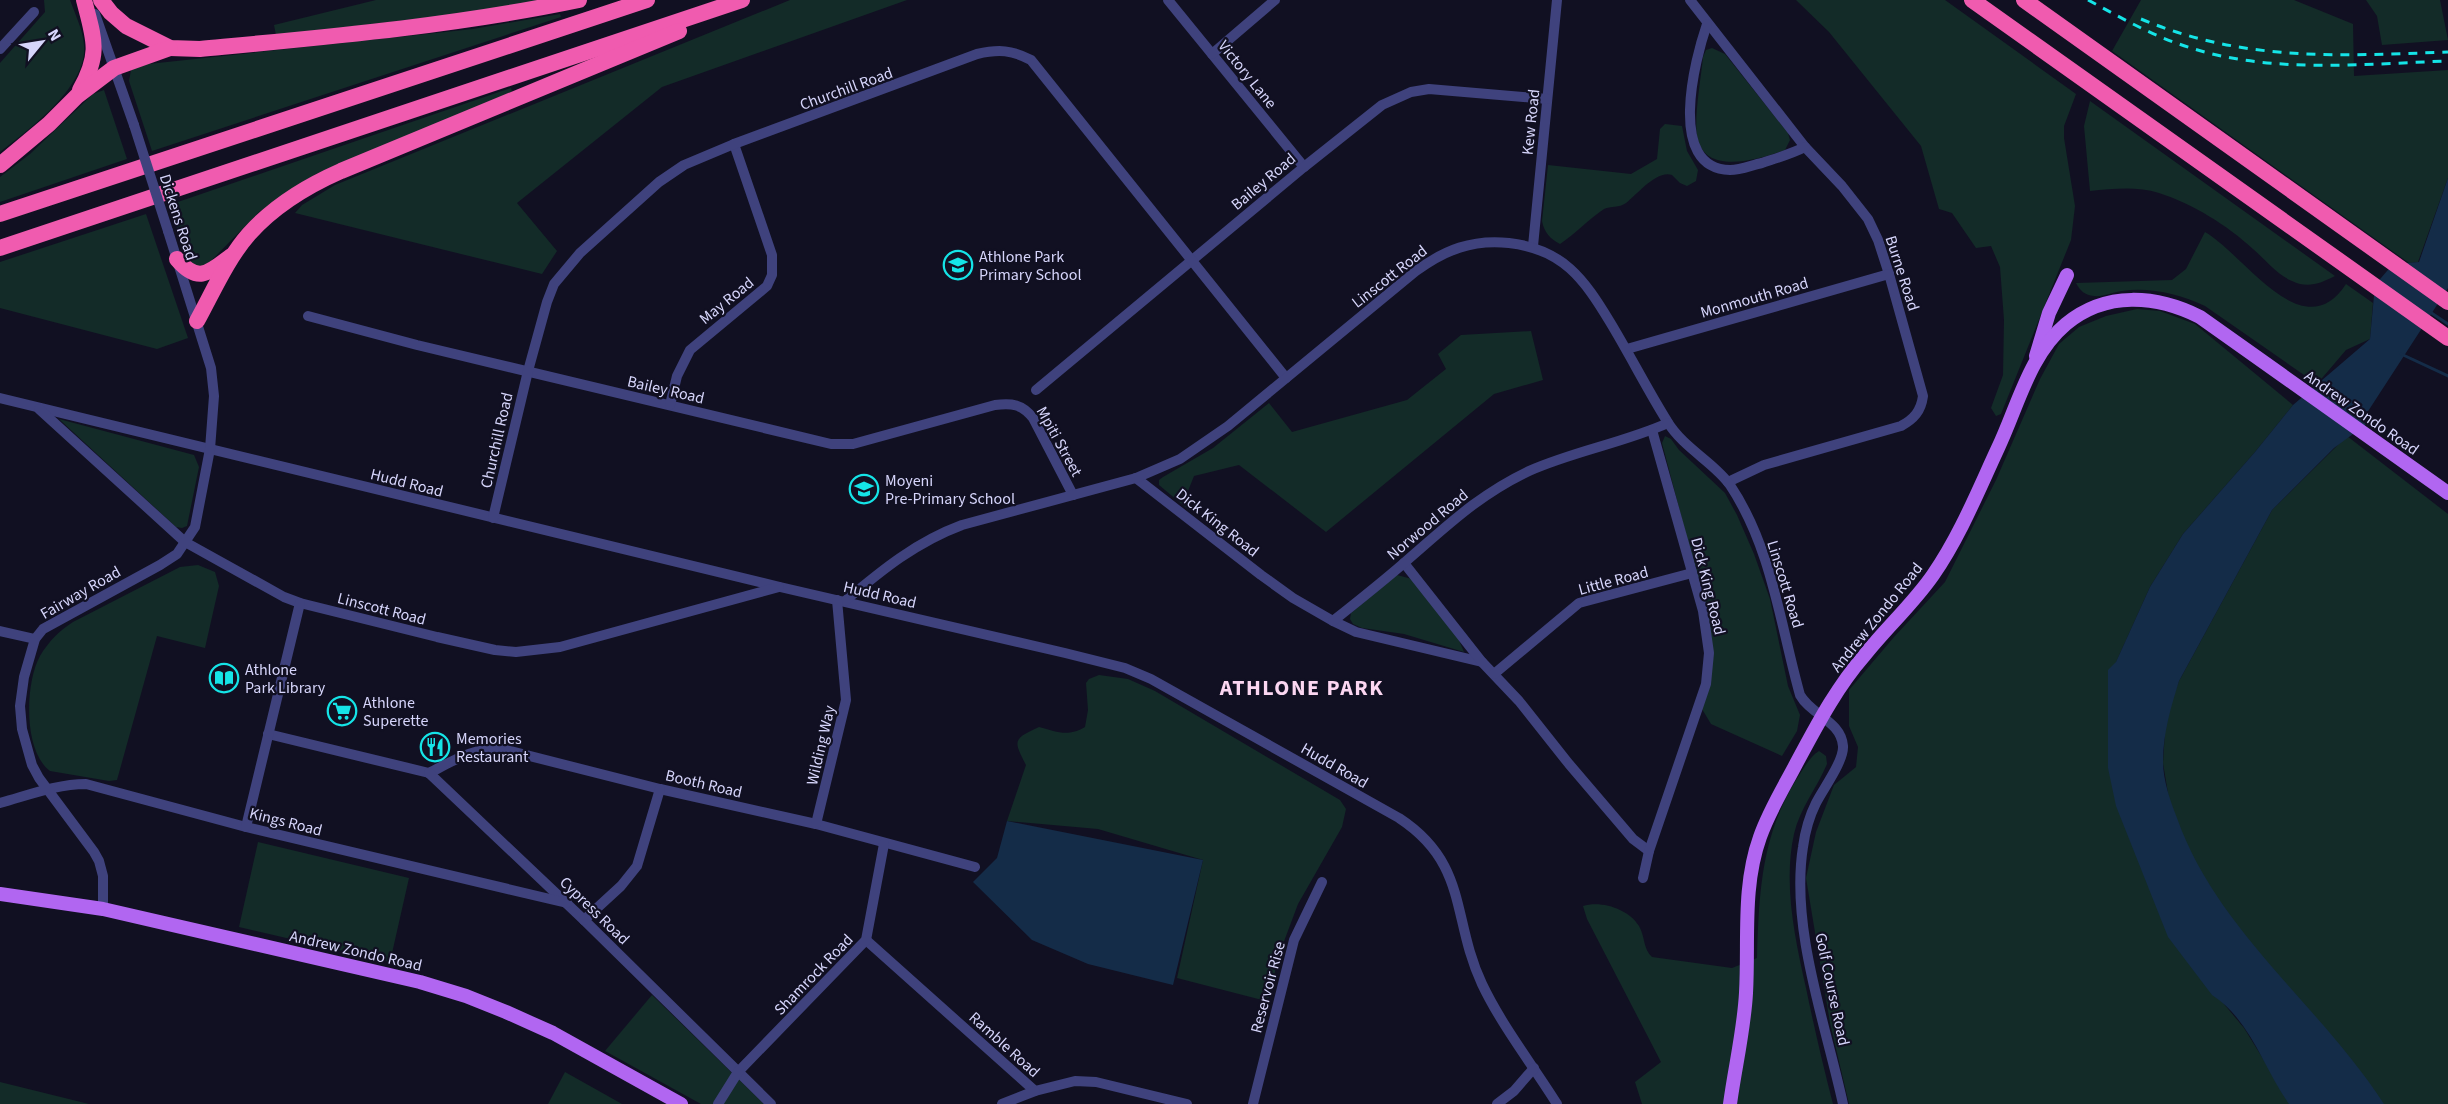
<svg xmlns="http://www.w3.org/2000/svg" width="2448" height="1104" font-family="'Source Sans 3',sans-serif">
	<rect width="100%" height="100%" fill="#111022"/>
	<g fill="#132b28">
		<path d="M44,0H70C75,14 83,30 84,45C88,86 30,129 0,152V63L45,12Z"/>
		<polygon points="376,0 544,0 460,14 276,35 274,25"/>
		<polygon points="790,0 907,0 662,87 517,203 557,251 542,274 295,213 302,205 335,185"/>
		<polygon points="1796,0 1945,0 2076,94 2064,126 2064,138 2075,206 2071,240 2001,414 1996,416 1991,408 2003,375 2004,320 2000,267 1991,246 1976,248 1952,213 1939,209 1921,146 1829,32"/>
		<polygon points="2141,0 2294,0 2353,24 2354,76 2448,70 2448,178 2418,262 2409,263 2112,51"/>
		<polygon points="2366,0 2440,0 2448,40 2382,45 2377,16"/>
		<polygon points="560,14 561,17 152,151 129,81 131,70 139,65 473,29"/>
		<path d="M1712,48L1725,54L1788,133L1790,140L1785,150C1759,159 1704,177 1697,136C1694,116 1701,78 1703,57L1706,50Z"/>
		<polygon points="511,88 512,92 316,174 259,212 207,265 203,268 189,263 169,205"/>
		<polygon points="104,90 127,159 0,202 0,177 30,154 93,94"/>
		<path d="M2090,101L2335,276C2321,283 2308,289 2292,281C2276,274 2266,260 2253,249C2227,225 2193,204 2159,193C2136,186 2113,189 2090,191L2084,126Z"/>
		<path d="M1665,124L1682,126L1687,151L1698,170L1696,181L1687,186L1680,183L1672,175C1656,170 1637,195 1626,203C1619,208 1611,206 1604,209C1589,219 1575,234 1560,244C1550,239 1544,232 1542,221L1548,165L1631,174L1657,159L1660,129Z"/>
		<polygon points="146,214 188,338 157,349 0,308 0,262"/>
		<path d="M2205,232C2244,254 2303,350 2346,284L2373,303L2370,339L2346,350L2317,384L2205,306C2179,294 2150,287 2122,291C2113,292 2103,297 2094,296C2085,295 2080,291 2076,283L2172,280L2186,269Z"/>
		<polygon points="2137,309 2160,311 2195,324 2293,405 2255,452 2183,534 2150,587 2113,669 2204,980 2244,1028 2291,1104 1849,1104 1830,1023 1806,878 1816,832 1834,785 1856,767 1858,747 1849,726 1849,690 1894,637 1945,582 1996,480 2040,379 2059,344 2079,327 2106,316"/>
		<polygon points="1531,331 1543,380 1494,394 1326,532 1239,465 1194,476 1188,491 1190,511 1159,485 1159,480 1163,477 1213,448 1269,403 1292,432 1407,400 1446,369 1438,354 1461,335"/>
		<polygon points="59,419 194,455 199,467 187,526 182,528 176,527"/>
		<path d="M1665,436L1671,439L1679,450L1725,493L1737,515L1754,554L1770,599L1788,686L1800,715L1797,731L1782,756L1711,724L1702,709C1712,678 1715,653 1709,622L1662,443Z"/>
		<polygon points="2347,436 2448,514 2448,1104 2379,1104 2278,986 2193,868 2172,817 2163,763 2166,716 2179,681 2272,510"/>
		<path d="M198,565L215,572L219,586L205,648L157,636L117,780L109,781L50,771C23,751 25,683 40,656C49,641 59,631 73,622L180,567Z"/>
		<polygon points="1397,575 1412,579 1455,631 1464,652 1404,634 1362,628 1353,624 1350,619 1351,613"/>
		<path d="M1099,675L1128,679L1155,691L1340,800L1346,809L1342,827L1298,904L1277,960L1271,995L1266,1001L1177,978L1203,860L1098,829L1007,821L1026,765C1013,740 1013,739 1039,727C1057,732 1068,737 1085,727L1088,710L1086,683L1089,679Z"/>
		<path d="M1819,751L1826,756L1827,764C1817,788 1800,808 1794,834C1783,884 1795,939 1806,988C1814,1027 1823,1065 1833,1104H1642L1635,1082L1661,1062L1587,919L1583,906C1601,900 1629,909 1639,926C1645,936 1643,949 1652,957L1732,968L1757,958C1759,894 1761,837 1796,780C1803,770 1809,757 1819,751Z"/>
		<polygon points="258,842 409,878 390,962 239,927"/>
		<polygon points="652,995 764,1104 701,1104 605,1051"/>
		<polygon points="565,1072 622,1104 548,1104"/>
		<polygon points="0,1082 89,1104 0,1104"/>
	</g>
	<g fill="#142c48">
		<path d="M2448,178V288L2363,419L2368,423L2334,448L2272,510L2179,681C2171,707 2163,733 2163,761C2163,780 2170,800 2177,818C2217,931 2320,1005 2384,1104H2289C2264,1069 2250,1019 2212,995L2168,937L2116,806L2108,768V670L2116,662L2150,587L2183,534L2255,452L2293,405L2370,339L2375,285L2393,264L2419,262Z"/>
		<polygon points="1007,821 1203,860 1173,985 1088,964 1032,940 973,882 997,858"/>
	</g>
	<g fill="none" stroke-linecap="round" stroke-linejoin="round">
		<g stroke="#142c48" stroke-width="3">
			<polyline points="2430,312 2448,324"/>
			<polyline points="2401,354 2448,376"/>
		</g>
		<g stroke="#3f427d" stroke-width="10">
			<polyline points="1168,0 1304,167"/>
			<path d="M1690,0L1805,147L1842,186L1868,219L1878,240L1889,274L1923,396C1921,411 1914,419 1901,426L1764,465L1728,482"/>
			<polyline points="95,14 134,125"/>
			<path d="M1707,24C1695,59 1666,169 1730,170C1741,170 1752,165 1762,163C1777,158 1791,154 1805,147"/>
			<polyline points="0,49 34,12"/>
			<polyline points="1212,54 1275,0"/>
			<polyline points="1533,246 1557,0"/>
			<path d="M308,316L417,345L831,444H853L995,405C1012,403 1022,404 1033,418L1073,495"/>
			<polyline points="1627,349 1889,274"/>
			<polyline points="1036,390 1304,167 1382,105 1411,92 1429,89 1547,99"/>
			<path d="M0,398L780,587L1065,653L1125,668L1151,679L1399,818C1469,864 1451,918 1482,984C1502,1026 1532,1064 1557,1104"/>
			<polyline points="670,405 677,376 690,350 767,286 772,275 772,255 734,144"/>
			<polyline points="39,409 185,542 284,597 300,603 437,637 495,650 516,652 560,647 779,587"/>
			<polyline points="1136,478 1261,575 1293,598 1333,621 1356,632 1482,662"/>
			<path d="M493,518L528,371L547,302L554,284L580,253L659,182L684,165L734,144L977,54C999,49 1012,50 1031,60L1286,378"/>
			<polyline points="1404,563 1482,662 1519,701 1569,764 1633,839 1649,851"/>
			<path d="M845,601C882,570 916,542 962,525L1136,478L1180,459L1228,426L1416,271C1445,250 1472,239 1509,243C1563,249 1584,279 1610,322C1630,355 1647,389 1667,421C1683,448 1715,463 1730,485C1772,548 1780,624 1800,695C1811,715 1841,721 1843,746C1844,761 1823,789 1816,803C1809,817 1805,832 1803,847C1790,928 1826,1025 1843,1104"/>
			<path d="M1333,621C1357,602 1381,583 1404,563C1446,527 1478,495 1529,471C1574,451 1623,443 1668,423"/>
			<polyline points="0,631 35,639"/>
			<polyline points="1494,674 1579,603 1692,573"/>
			<polyline points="268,734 429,773"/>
			<path d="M429,773C455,760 472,748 502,749L660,789L816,824L975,867"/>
			<polyline points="429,773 584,920 771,1104"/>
			<path d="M0,803C29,795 57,784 86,784L246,827L567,903"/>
			<polyline points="816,824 846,700 837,600"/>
			<polyline points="246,827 300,603"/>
			<polyline points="1643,878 1649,851 1706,684 1709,653 1703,611 1652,430"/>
			<polyline points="103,909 103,876 99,861 94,852 39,778 32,765 22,729 20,706 24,677 35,639 43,629 160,565 177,554 195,527 210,449 214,396 211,368 168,231"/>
			<polyline points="584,920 621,886 637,866 660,789"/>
			<polyline points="866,940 1035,1091 1075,1081 1096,1082 1187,1104"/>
			<polyline points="718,1104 738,1072 866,940 884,844"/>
			<polyline points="1002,1104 1035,1091"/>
			<polyline points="1253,1104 1294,940 1322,882"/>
			<polyline points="1497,1104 1514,1091 1534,1068"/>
		</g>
		<g stroke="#b166f1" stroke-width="14">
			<polyline points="2036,356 2049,313 2067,275"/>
			<polyline points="0,894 103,909 420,982 466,996 506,1012 553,1033 681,1104"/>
			<path d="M1730,1104C1735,1067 1744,1030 1746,993C1749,941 1742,887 1760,837C1769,811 1784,787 1796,764C1816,727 1836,688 1864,656C1886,628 1913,604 1933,575C1960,536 1978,491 1998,448C2018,406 2029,355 2066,324C2106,291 2156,295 2200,317L2448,493"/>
		</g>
		<g stroke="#f05baf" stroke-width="16">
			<path d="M101,0L111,13L126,26L170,48L200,49C327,37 454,26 579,0"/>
			<polyline points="1972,0 2448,338"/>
			<polyline points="2024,0 2448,302"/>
			<path d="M80,90C101,53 94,39 84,0"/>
			<polyline points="0,165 49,124 77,96 114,68 170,48"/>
			<polyline points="0,214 647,0"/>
			<polyline points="0,248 742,0"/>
			<path d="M177,259C198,284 209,273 231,256"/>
			<path d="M197,321C213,292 227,259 249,234C274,206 307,186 341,171L679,31"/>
		</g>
		<g stroke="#15e4e7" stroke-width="3" stroke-dasharray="9 8" stroke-linecap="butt">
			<path d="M2088,0C2118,16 2147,33 2179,44C2265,75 2359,64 2448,61"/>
			<path d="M2141,19C2244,62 2339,56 2448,52"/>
		</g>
		<polyline stroke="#3f427d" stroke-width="10" points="134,125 168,231"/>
	</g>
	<defs>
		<g id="school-ring" transform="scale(1.5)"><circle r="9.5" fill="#111022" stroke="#15e4e7" stroke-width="1.5"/><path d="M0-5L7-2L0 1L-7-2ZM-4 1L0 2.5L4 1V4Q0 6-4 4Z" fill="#15e4e7"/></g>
		<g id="library-ring" transform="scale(1.5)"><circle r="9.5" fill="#111022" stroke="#15e4e7" stroke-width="1.5"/><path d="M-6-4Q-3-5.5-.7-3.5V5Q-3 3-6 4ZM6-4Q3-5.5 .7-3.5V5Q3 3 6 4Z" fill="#15e4e7"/></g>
		<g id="supermarket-ring" transform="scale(1.5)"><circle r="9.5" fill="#111022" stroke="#15e4e7" stroke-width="1.5"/><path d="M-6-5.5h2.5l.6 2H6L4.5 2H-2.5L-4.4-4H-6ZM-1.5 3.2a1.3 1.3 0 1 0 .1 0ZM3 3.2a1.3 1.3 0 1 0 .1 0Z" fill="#15e4e7"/></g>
		<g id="restaurant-ring" transform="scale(1.5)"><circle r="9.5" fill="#111022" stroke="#15e4e7" stroke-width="1.5"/><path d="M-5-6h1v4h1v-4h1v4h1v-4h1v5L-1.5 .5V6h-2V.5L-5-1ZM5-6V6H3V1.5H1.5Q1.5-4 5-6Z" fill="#15e4e7"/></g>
	</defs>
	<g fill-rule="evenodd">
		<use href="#school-ring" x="958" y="265"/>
		<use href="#school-ring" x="864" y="489"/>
		<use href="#library-ring" x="224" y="678"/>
		<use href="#supermarket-ring" x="342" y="711"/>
		<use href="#restaurant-ring" x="435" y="747"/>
	</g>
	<g text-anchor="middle" stroke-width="4.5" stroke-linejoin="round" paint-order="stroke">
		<g font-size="16" fill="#d6d5fb" stroke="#111022">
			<text transform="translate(1248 74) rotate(51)" y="6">Victory Lane</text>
			<text transform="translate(846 88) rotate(-20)" y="6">Churchill Road</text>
			<text transform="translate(1530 122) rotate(-84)" y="6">Kew Road</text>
			<text transform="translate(1263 181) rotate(-40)" y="6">Bailey Road</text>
			<text transform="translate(179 217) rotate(72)" y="6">Dickens Road</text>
			<text transform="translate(1903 273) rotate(72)" y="6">Burne Road</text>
			<text transform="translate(1389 276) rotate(-38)" y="6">Linscott Road</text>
			<text transform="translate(1754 297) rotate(-16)" y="6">Monmouth Road</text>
			<text transform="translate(726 300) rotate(-39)" y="6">May Road</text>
			<text transform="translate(666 389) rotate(13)" y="6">Bailey Road</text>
			<text transform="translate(2362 412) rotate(35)" y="6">Andrew Zondo Road</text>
			<text transform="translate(496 440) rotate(-77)" y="6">Churchill Road</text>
			<text transform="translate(1060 441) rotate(61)" y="6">Mpiti Street</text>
			<text transform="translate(407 482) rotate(14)" y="6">Hudd Road</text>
			<text transform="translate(1218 522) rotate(38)" y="6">Dick King Road</text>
			<text transform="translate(1427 524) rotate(-40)" y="6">Norwood Road</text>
			<text transform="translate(1613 580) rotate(-15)" y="6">Little Road</text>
			<text transform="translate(1786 584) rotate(73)" y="6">Linscott Road</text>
			<text transform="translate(1709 586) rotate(76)" y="6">Dick King Road</text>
			<text transform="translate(80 592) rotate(-30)" y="6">Fairway Road</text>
			<text transform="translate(880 594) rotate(13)" y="6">Hudd Road</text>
			<text transform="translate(382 608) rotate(14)" y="6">Linscott Road</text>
			<text transform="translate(1876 617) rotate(-51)" y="6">Andrew Zondo Road</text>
			<text transform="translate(820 745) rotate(-77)" y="6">Wilding Way</text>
			<text transform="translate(1335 765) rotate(30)" y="6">Hudd Road</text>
			<text transform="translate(704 783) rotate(13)" y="6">Booth Road</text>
			<text transform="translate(286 821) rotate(14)" y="6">Kings Road</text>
			<text transform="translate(595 910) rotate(44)" y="6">Cypress Road</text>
			<text transform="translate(356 950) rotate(13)" y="6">Andrew Zondo Road</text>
			<text transform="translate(813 974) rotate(-46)" y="6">Shamrock Road</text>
			<text transform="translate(1267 987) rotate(-75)" y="6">Reservoir Rise</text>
			<text transform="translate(1833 989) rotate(78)" y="6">Golf Course Road</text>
			<text transform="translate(1005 1044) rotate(42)" y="6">Ramble Road</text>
		</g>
		<g font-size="16" fill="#d6d5fb" stroke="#111022" text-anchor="start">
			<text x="979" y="262">Athlone Park<tspan x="979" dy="18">Primary School</tspan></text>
			<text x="885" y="486">Moyeni<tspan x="885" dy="18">Pre-Primary School</tspan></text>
			<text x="245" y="675">Athlone<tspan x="245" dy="18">Park Library</tspan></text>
			<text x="363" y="708">Athlone<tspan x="363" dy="18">Superette</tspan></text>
			<text x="456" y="744">Memories<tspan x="456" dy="18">Restaurant</tspan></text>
		</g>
		<g font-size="22" font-weight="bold" letter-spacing="1.5" fill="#fbd6f1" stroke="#111022">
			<text x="1302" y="695">ATHLONE PARK</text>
		</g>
	</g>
	<g transform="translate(42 42) rotate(60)" stroke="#111022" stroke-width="4.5" paint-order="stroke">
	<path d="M0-4.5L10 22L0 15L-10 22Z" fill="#d6d5fb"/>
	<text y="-9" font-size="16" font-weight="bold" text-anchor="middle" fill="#d6d5fb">N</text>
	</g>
</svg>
